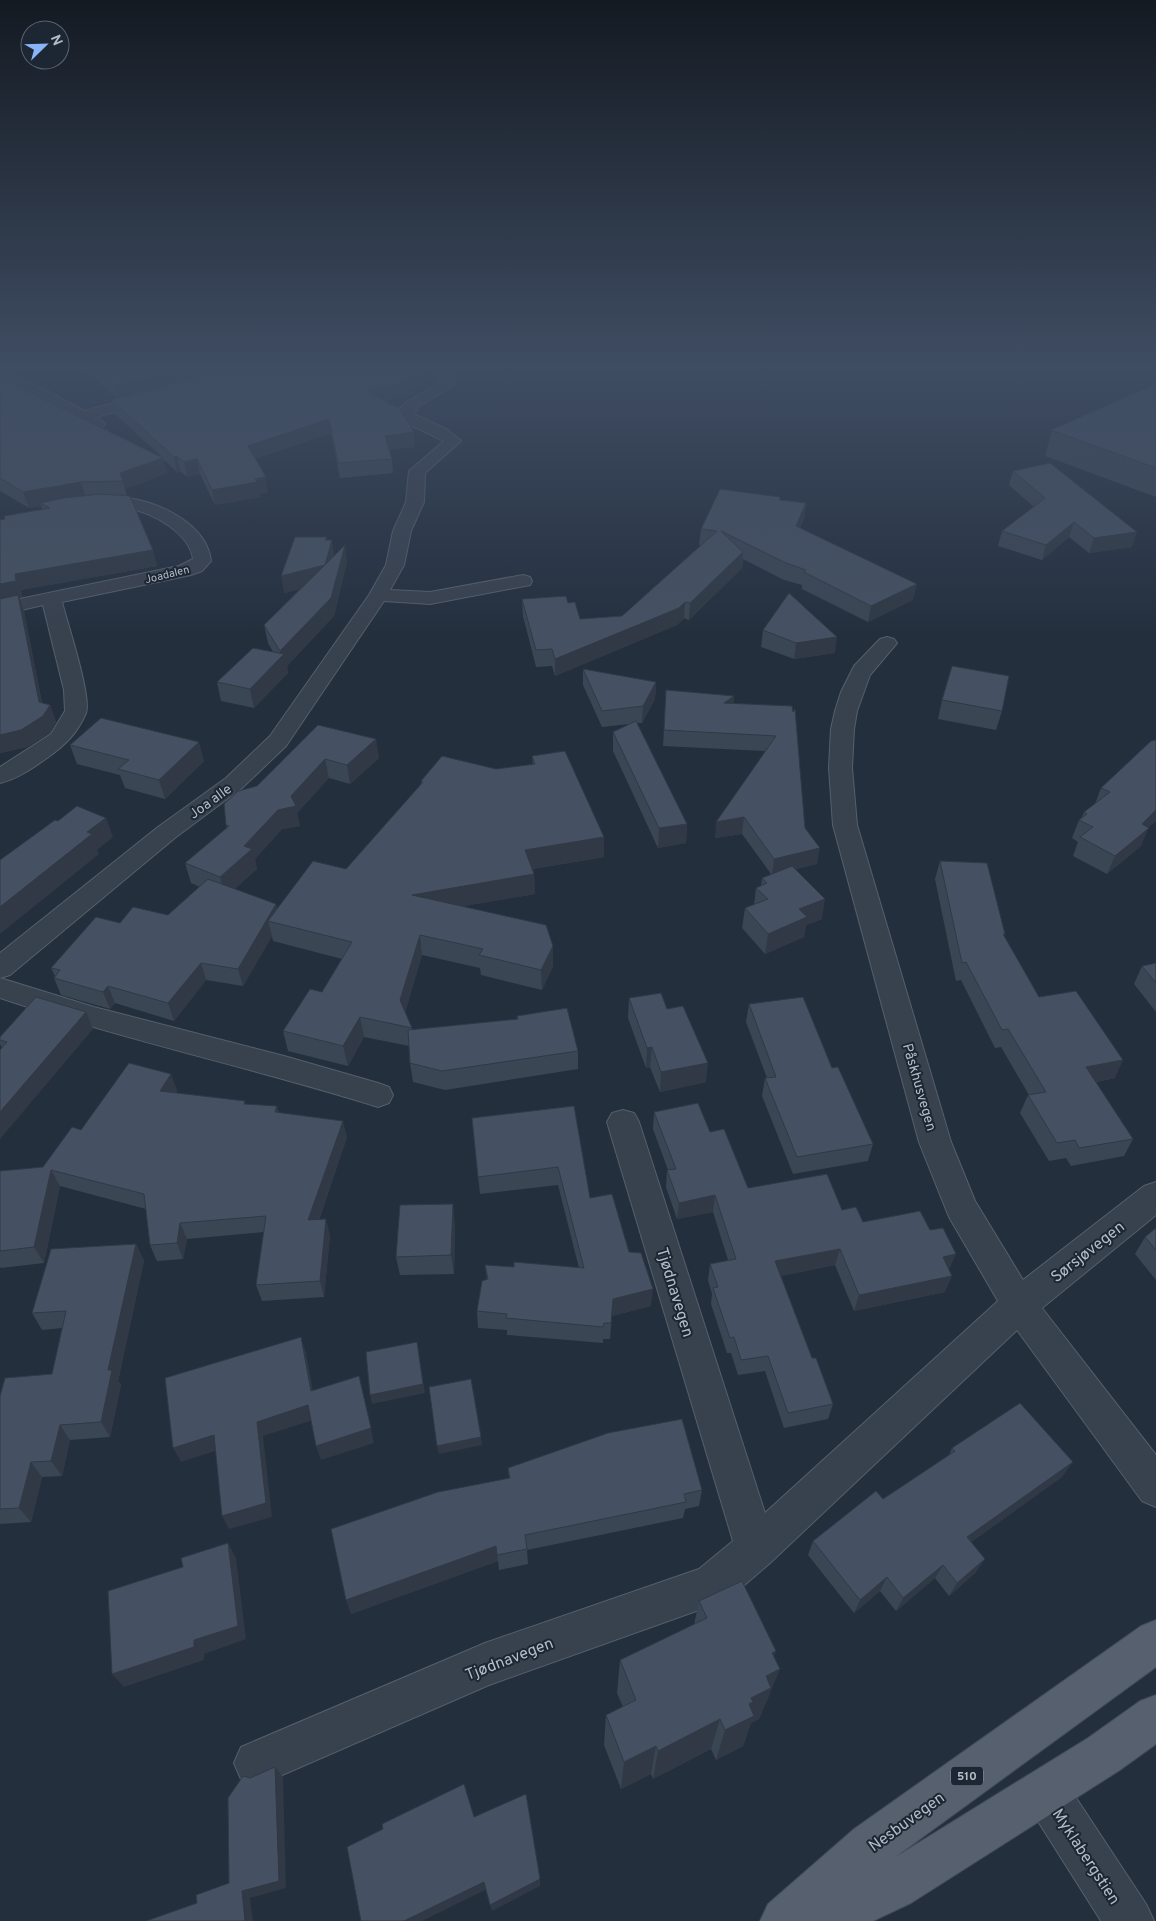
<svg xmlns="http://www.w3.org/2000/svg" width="1156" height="1921" font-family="Overpass,sans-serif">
	<rect width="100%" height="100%" fill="#242f3e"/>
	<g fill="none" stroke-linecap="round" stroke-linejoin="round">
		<g stroke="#565f6c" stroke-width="2">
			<g id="minor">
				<path d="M442,365H456L453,370L455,384L418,407L414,414L448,430L461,441L425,473L424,502L411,531L404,565L390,590L430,592L523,575L530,577L532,581L530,585L430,604L384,601L286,746L242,788L176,837L10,975L0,978L94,1007L284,1056L378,1083L389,1087L393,1095L389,1103L378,1107C253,1068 125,1040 0,998V953L158,827L226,778L270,736L369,595L386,565L393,531L406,502L409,471L444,441L406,423L398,415V410L408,401L441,382L439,370Z"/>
				<polygon points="0,371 47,391 84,411 149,394 154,395 156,398 154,401 96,417 105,424 102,427 97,429 0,380"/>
				<path d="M127,498C159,502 207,524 211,561L202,571L191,575L62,602C67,622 92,697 86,713C77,734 65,745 47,758C33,768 17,779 0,783V767L51,734L65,711L64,690L43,605L0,615V603L179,566L193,559C190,534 153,512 129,509C116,507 103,512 90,509L87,505L90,501Z"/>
				<polygon points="887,637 894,639 897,643 870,675 857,711 854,729 852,768 857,825 951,1142 975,1201 1023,1280 1144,1186 1156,1182 1156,1215 1042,1308 1156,1455 1156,1507 1142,1501 1017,1330 770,1563 727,1600 489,1685 257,1786 241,1779 234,1763 241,1747 485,1643 699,1569 733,1541 607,1122 612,1113 623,1110 634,1113 639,1122 765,1513 998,1301 949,1217 919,1142 833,825 829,768 831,729 835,711 841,692 854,666 880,639"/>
				<polygon points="1045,1768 1061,1775 1146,1904 1154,1921 1101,1921 1029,1807 1022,1791 1029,1775"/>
			</g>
		</g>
		<g stroke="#414a57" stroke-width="2">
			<polygon id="major" points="1156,1620 1156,1667 894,1858 1088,1738 1140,1701 1156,1695 1156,1744 1120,1770 911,1903 873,1921 760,1921 768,1904 854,1829 1141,1626"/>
		</g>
		<use href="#minor" fill="#38414e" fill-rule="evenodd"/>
		<use href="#major" fill="#56606e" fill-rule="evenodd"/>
	</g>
	<g fill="#3b4654">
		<polygon points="80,365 420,365 416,367 422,383 421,383 421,386 412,388 413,394 385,401 415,447 389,450 392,459 393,473 340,478 331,433 255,459 268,492 259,494 260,497 215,505 200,474 187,477 180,471 177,472 163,459 167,473 125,489 127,496 157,566 21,590 22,597 19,597 24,611 42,703 50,705 56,722 50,733 27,747 0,753 0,520 42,510 41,506 29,508 0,491 0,378 162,457 115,414 112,400 117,398"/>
		<polygon points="1156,384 1156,497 1045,456 1052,430"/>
		<polygon points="1013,471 1132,547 1089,553 1069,537 1042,560 998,546 1002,531 1034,507 1009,485"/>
		<polygon points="780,500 806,503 804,519 800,528 913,600 868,622 802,589 802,585 784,580 743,559 742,568 689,620 684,618 677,625 555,676 552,666 536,667 523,616 522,599 568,603 580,619 622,616 701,545 699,545 701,529"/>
		<polygon points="327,537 327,540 334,556 347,562 334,616 287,666 288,673 254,708 221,701 217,682 273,652 268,643 264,625 300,589 284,593"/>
		<polygon points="763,630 835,653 794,659 761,647"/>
		<polygon points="583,669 656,682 655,699 642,723 637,723 687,824 686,843 658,848 613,751 613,732 629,724 602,727 583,685"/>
		<polygon points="666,690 734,696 733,704 792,706 805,828 817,864 796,869 822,919 806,925 804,937 765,954 742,928 745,908 754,905 756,888 761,886 762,878 771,874 742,834 715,838 765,751 663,746"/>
		<polygon points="942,700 1002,711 996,730 938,719"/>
		<polygon points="318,725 379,758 350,784 329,778 297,813 300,826 282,829 255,859 257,869 234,889 276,904 277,909 346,869 421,784 421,781 496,769 533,765 532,756 604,857 533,869 534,874 535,894 463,906 553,966 542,990 481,975 480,968 422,955 405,1012 413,1030 517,1019 517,1016 578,1051 578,1069 445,1090 413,1082 410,1063 409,1046 364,1037 348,1066 288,1051 283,1031 322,992 342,959 273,941 272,936 243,986 206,980 174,1021 115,1003 110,1009 61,995 54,978 55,976 51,968 120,923 168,915 200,887 191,883 185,863 227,828 226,825 257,786"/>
		<polygon points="1151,741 1148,828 1141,846 1107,874 1073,856 1078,842 1072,838 1079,820 1082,817 1084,812 1095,804 1101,788"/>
		<polygon points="70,745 204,761 165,799 125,788 120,775 77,764"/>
		<polygon points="940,861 1005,934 1004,936 1039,997 1115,1078 1096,1082 1133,1139 1124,1156 1071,1166 1066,1158 1049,1161 1020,1113 1028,1095 1029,1095 1001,1047 995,1048 961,980 956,981 935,879"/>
		<polygon points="1156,963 1156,1012 1134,984 1142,966"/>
		<polygon points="629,998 667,1009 706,1082 660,1092 650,1067 646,1068 628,1018"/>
		<polygon points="749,1004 832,1068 873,1144 868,1161 793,1174 762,1096 765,1078 767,1078 746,1022"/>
		<polygon points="93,1029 2,1048 0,1044 0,1037"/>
		<polygon points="177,1090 176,1093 246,1104 279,1113 347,1137 319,1220 330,1235 324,1297 262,1301 256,1285 264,1232 187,1239 183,1259 157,1261 150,1245 146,1209 60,1186 44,1263 1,1268 0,1267 0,1171 43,1167 81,1130"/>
		<polygon points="574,1106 590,1198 629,1252 651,1306 612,1316 610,1339 603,1339 603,1343 507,1335 507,1330 478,1328 477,1311 487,1280 485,1265 514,1267 579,1268 558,1185 480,1194 472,1118"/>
		<polygon points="654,1112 710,1132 748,1188 842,1210 949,1270 945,1292 854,1311 835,1265 781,1276 812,1358 833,1404 828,1419 784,1428 765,1371 738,1375 731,1353 727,1353 711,1304 712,1294 708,1280 710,1264 728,1260 713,1212 677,1219 666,1187 667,1170 668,1170 653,1129"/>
		<polygon points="455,1223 454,1274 400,1275 396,1257"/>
		<polygon points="1156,1228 1156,1280 1135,1254 1145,1237"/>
		<polygon points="136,1244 144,1261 118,1381 121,1385 110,1437 70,1440 62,1476 42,1477 31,1522 0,1524 0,1396 52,1374 62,1328 42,1330 32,1313"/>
		<polygon points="952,1448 1062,1477 971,1542 976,1572 949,1596 935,1578 896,1611 880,1591 854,1613 808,1555 813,1541 883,1499 949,1455"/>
		<polygon points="508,1468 702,1490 699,1506 685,1509 683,1518 527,1550 528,1564 499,1570 498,1561 351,1614 509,1479"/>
		<polygon points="699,1601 774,1656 767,1701 766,1702 759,1719 751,1723 743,1746 716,1760 711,1749 653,1779 651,1774 621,1789 604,1745 606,1715 623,1707 617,1693 620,1660 694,1625"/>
	</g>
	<g fill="#303945">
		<polygon points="195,365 248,365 119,400 115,386"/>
		<polygon points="421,369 422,383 421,383 421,386 412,388 413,394 369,405 367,391 405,376 416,370"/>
		<polygon points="329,419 331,433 251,460 248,446"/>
		<polygon points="414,432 415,447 387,450 385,436"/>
		<polygon points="177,456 180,471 177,472 174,457"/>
		<polygon points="163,458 167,473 125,489 120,473"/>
		<polygon points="197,459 200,474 187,477 184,462"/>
		<polygon points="266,477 268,492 259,494 260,497 215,505 212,490"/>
		<polygon points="81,482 86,498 40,503 41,506 29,508 23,492"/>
		<polygon points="806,503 804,519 794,542 796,526"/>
		<polygon points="1074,522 1069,537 1042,560 1046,545"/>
		<polygon points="1137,532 1132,547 1089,553 1094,538"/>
		<polygon points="327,537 329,551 332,540 334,558 325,565 325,540"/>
		<polygon points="345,545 347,562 334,616 287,666 288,673 254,708 250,689 281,657 280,651"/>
		<polygon points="153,550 157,566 21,590 22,597 19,597 24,611 44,714 50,705 56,722 50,733 27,747 0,753 0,584 15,574"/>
		<polygon points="743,552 742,568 689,620 690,603"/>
		<polygon points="325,565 328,582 284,593 281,576"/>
		<polygon points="917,584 913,600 868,622 871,606"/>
		<polygon points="685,602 684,618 677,625 555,676 555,659"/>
		<polygon points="837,637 835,653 794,659 796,643"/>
		<polygon points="656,682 655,699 642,723 643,706"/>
		<polygon points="734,696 732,711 724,703"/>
		<polygon points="376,739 379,758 350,784 347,765"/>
		<polygon points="199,742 204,761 165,799 159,780"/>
		<polygon points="325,759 329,778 297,813 300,826 282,829 255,859 257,869 226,897 220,877 244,846"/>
		<polygon points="1156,810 1156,821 1148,828 1141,846 1107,874 1115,856 1142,824"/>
		<polygon points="744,817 742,834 715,838 716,822"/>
		<polygon points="106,818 113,837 97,850 99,854 0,934 0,907 87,832"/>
		<polygon points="687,824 686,843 658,848 659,828"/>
		<polygon points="604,837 604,857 526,870 525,850"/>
		<polygon points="820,848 817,864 772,875 774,859"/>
		<polygon points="534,874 535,894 414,915 412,895"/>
		<polygon points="825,899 822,919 806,925 804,937 765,954 768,934 799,909"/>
		<polygon points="276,904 280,921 268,921 272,936 243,986 238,969"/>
		<polygon points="420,935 422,955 403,1020 400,1000"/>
		<polygon points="553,946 553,966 542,990 541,970"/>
		<polygon points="201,963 206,980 174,1021 168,1003"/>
		<polygon points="108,986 115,1003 110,1009 103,992"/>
		<polygon points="86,1012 93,1029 0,1139 0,1112"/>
		<polygon points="360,1017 364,1037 348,1066 343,1046"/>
		<polygon points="652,1047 650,1067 646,1068 647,1048"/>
		<polygon points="1123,1060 1115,1078 1078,1085 1086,1067"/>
		<polygon points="708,1063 706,1082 660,1092 661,1072"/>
		<polygon points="171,1074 177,1090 166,1107 160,1091"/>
		<polygon points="277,1106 282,1123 275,1112"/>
		<polygon points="343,1121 347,1137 313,1236 308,1220"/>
		<polygon points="51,1170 60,1186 44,1263 34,1247"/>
		<polygon points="715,1195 713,1212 677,1219 679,1203"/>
		<polygon points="453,1204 455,1223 454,1274 451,1255"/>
		<polygon points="326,1219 330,1235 324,1297 320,1281"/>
		<polygon points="180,1223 187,1239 183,1259 177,1243"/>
		<polygon points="136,1244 144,1261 118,1381 121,1385 110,1437 101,1422 108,1370"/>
		<polygon points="840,1249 835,1265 772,1278 775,1261"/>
		<polygon points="956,1254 949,1270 943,1257"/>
		<polygon points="952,1276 945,1292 854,1311 859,1295"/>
		<polygon points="653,1289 651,1306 612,1316 610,1339 613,1299"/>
		<polygon points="301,1337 306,1353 316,1406 311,1391"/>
		<polygon points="417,1342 425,1393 372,1404 370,1395"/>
		<polygon points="359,1376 374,1443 321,1460 316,1446"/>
		<polygon points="308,1405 313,1420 263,1436 272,1517 229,1529 222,1516 257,1422"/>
		<polygon points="60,1425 70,1440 62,1476 51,1461"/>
		<polygon points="214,1435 221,1449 181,1462 173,1448"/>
		<polygon points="481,1437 482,1445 439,1454 437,1446"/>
		<polygon points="31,1462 42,1477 31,1522 19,1508"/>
		<polygon points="1073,1462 1062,1477 959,1551 967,1537"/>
		<polygon points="228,1543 236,1558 246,1639 204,1654 204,1660 124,1687 112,1674 194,1640"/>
		<polygon points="496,1546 498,1561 351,1614 346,1600"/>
		<polygon points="985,1559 976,1572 949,1596 957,1583"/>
		<polygon points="943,1565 935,1578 896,1611 903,1598"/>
		<polygon points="887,1577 880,1591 854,1613 860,1600"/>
		<polygon points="776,1651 767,1676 780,1669 767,1701 766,1702 759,1719 751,1723 743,1746 716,1760 725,1730 751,1698 772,1653"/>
		<polygon points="720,1719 711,1749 653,1779 658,1751"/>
		<polygon points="656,1746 651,1774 621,1789 624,1762"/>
		<polygon points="275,1767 283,1777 286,1888 250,1898 253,1921 245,1921 242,1891"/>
		<polygon points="540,1879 540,1886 492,1911 490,1905"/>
		<polygon points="484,1882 487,1889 422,1921 404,1921"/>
	</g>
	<g fill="#455162" stroke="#303945">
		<polygon points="92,365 195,365 115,386"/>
		<polygon points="242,365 413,365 421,369 416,370 420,372 405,376 412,380 367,391 400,409 414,432 385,436 392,459 338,463 329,419 248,446 266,477 255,479 257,482 212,490 197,459 184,462 177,456 174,457 112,400"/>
		<polygon points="0,378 163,458 120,473 123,481 81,482 23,492 0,478"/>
		<polygon points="1156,384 1156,468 1051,430"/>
		<polygon points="1050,463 1137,532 1094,538 1074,522 1046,545 1002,531 1045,498 1013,471"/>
		<polygon points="720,489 780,497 780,500 806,503 796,526 917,584 871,606 804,572 806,570 786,563 721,531 743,552 690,603 685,602 679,608 555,659 552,649 536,650 522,599 566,596 568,603 575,602 580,619 622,616 717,531 701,529"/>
		<polygon points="101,494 130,496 153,550 15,574 16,581 0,584 0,520 5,519 4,516 50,508 40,503 64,498"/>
		<polygon points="295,537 327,537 325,540 332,540 325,565 345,545 331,598 280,651 264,625 325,565 281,576"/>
		<polygon points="789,593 837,637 796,643 763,630"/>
		<polygon points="18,595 39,702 50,705 43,716 21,730 0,735 0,599"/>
		<polygon points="253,648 284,654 250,689 217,682"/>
		<polygon points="952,666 1009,676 1002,711 942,700"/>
		<polygon points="583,669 656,682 643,706 602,711"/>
		<polygon points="666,690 734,696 724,703 792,706 793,712 795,709 805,828 820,848 774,859 744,817 716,822 776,736 664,730"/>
		<polygon points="101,718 199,742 159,780 118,769 129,760 70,745"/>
		<polygon points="636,721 687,824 659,828 613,732"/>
		<polygon points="318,725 376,739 347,765 325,759 291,796 296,806 278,810 244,846 252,849 220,877 185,863 229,826 226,825 224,804 238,791 257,786"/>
		<polygon points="1156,740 1156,810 1142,824 1149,828 1115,856 1080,837 1093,827 1079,820 1087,814 1084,812 1110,792 1101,788 1151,741"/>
		<polygon points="565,751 604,837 525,850 534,874 412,895 546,925 553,946 541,970 479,955 483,949 420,935 400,1000 412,1028 360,1017 343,1046 283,1031 310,989 322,992 352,942 268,921 313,861 346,869 423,782 421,781 442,756 496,769 535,764 532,756"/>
		<polygon points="77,806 106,818 87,832 92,834 0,907 0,860 55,820 58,821"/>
		<polygon points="940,861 987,863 1005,934 1003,934 1039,997 1076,991 1123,1060 1086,1067 1133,1139 1079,1148 1075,1140 1057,1143 1028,1095 1046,1092 1008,1029 1002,1030 966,962 962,963"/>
		<polygon points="792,866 825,899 799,909 807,917 768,934 745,908 768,899 756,888 767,883 762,878"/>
		<polygon points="208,879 276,904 238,969 201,963 168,1003 108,986 103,992 54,978 60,970 51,968 96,917 120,923 133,907 168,915"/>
		<polygon points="1156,963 1156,983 1142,966"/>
		<polygon points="661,993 667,1009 683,1006 708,1063 661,1072 652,1047 647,1048 629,998"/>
		<polygon points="36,997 86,1012 0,1112 0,1050 7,1042 0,1040 0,1037"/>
		<polygon points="803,997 832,1068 838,1067 873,1144 797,1157 765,1078 776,1077 749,1004"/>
		<polygon points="567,1008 578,1051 442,1071 410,1063 408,1030 518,1019 517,1016"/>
		<polygon points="129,1063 171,1074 160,1091 245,1101 244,1104 277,1106 275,1112 343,1121 308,1220 326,1219 320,1281 256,1285 266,1216 180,1223 177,1243 150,1245 144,1194 51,1170 34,1247 0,1251 0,1171 43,1167 72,1127 81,1130"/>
		<polygon points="698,1103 710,1132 724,1129 748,1188 827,1174 842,1210 856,1207 863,1222 920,1211 930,1230 943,1228 956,1254 943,1257 952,1276 859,1295 840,1249 775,1261 812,1358 816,1358 833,1404 788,1413 768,1356 741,1360 734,1337 730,1338 713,1288 718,1287 710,1264 736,1259 715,1195 679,1203 667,1170 676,1169 654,1112"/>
		<polygon points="574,1106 590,1198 612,1194 629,1252 641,1253 653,1289 613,1299 611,1323 604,1323 603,1327 506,1318 507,1314 477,1311 482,1281 488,1279 485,1265 514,1267 514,1262 584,1268 558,1167 478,1177 472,1118"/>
		<polygon points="453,1204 451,1255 396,1257 400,1205"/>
		<polygon points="1156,1228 1156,1250 1145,1237"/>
		<polygon points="136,1244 108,1370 112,1370 101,1422 60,1425 51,1461 31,1462 19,1508 0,1509 0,1396 5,1378 52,1374 66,1311 32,1313 51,1249"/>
		<polygon points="301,1337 311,1391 359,1376 371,1428 316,1446 308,1405 257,1422 266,1503 222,1516 214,1435 173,1448 165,1378"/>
		<polygon points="417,1342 423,1384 370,1395 366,1352"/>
		<polygon points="471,1379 481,1437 437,1446 429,1387"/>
		<polygon points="1020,1403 1073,1462 967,1537 985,1559 957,1583 943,1565 903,1598 887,1577 860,1600 813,1541 876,1491 883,1499 955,1451 952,1448"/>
		<polygon points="682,1419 702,1490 684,1494 686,1502 525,1535 527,1549 497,1555 496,1546 346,1600 331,1529 438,1492 510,1478 508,1468 608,1433"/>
		<polygon points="228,1543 238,1626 194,1640 194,1647 112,1674 108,1591 183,1567 181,1558"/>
		<polygon points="742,1581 776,1651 772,1653 780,1669 766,1676 771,1688 751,1698 753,1702 749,1704 754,1716 725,1730 720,1719 658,1751 656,1746 624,1762 606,1715 636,1700 620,1660 707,1618 699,1601"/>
		<polygon points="275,1767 279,1881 242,1891 245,1921 146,1921 197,1903 196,1895 229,1883 228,1798 243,1776 250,1778"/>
		<polygon points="464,1784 474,1817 526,1794 540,1879 490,1905 484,1882 404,1921 361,1921 347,1847 383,1829 382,1824"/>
	</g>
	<linearGradient id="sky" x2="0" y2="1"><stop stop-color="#141a22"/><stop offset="0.58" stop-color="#3f4d63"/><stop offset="1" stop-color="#3f4d63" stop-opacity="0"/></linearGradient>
	<rect width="1156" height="634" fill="url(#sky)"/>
	<g text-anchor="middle" stroke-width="4" stroke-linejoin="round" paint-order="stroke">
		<g font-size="11" fill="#b4bcc9" stroke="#1d2633">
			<text transform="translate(167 574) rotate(-14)" y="4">Joadalen</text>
		</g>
		<rect fill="#1d2633" stroke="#878f9c" stroke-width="1" x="951" y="1766.5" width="32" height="19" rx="4"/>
		<g font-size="12" font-weight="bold" fill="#b4bcc9">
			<text x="967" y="1780">510</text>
		</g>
		<g font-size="14" fill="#b4bcc9" stroke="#1d2633">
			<text transform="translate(210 801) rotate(-36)" y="5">Joa alle</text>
			<text transform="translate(920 1087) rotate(74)" y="5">Påskhusvegen</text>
		</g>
		<g font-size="16" fill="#b4bcc9" stroke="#1d2633">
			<text transform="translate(1087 1251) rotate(-38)" y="6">Sørsjøvegen</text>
			<text transform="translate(676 1292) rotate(73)" y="6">Tjødnavegen</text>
			<text transform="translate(509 1658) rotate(-21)" y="6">Tjødnavegen</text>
			<text transform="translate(906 1821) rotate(-36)" y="6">Nesbuvegen</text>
			<text transform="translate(1087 1856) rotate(57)" y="6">Myklabergstien</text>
		</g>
	</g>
	<g transform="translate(45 45) rotate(67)"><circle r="24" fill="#1d2633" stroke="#59626f"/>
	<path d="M0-4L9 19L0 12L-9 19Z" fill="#8ab4f8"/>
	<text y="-8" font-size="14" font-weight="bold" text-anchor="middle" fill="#b4bcc9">N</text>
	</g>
</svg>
